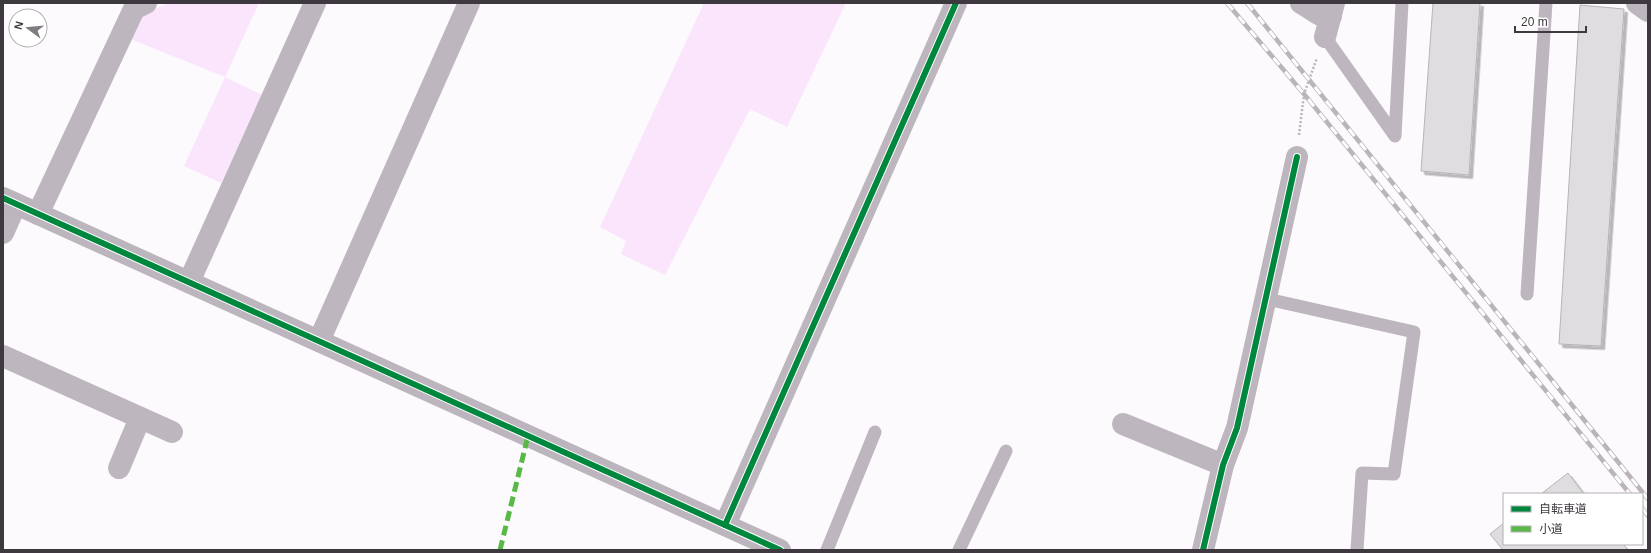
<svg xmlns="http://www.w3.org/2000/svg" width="1651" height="553" font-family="Arial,'Noto Sans JP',sans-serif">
	<defs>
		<filter id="shadow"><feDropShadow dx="3.5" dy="3.5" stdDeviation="0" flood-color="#0004"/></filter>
	</defs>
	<rect width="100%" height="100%" fill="#fcfafc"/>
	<g fill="#fae5fd">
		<polygon points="168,3 259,3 225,77 262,95 221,183 184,166 225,77 130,39 140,16"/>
		<polygon points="704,3 846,3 787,127 750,109 665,275 621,254 626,241 600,227"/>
	</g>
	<g fill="#e0dde0" stroke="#b7b4b7" filter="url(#shadow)">
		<polygon points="1433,3 1480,3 1469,175 1421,171"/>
		<polygon points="1580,5 1624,9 1601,346 1559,344"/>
		<polygon points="1568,473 1584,494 1541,494"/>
		<polygon points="1504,523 1504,544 1623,544 1628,550 1503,550 1490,534"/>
	</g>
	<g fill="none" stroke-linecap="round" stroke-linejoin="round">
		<polyline stroke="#bbb4bb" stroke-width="2.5" stroke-dasharray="2 2" stroke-linecap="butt" points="1299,135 1304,94 1317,58"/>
		<g stroke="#beb6bf" stroke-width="13">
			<polyline points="1325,37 1395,136 1402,3"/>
			<polyline points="1527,294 1546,3"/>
			<polyline points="1267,299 1414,332 1394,474 1362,473 1357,550"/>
			<polyline points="827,550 875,432"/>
			<polyline points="959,550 1006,451"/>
		</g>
		<g stroke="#beb6bf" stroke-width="22">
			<polyline points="1301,3 1320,15 1331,16"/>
			<polyline points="1637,3 1648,11"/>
			<polyline points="1325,37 1334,3"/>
			<polyline points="38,214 134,9 146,3"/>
			<polyline points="3,233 16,204"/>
			<polyline points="189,282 315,3"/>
			<polyline points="319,341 469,3"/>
			<polyline points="3,356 172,432"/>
			<polyline points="1123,424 1223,465"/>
			<polyline points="119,468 140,418"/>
			<polyline points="725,525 956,3"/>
			<polyline points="1203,550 1223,465 1237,428 1297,157"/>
		</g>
		<polyline stroke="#bdb5be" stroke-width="22" points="3,198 780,550"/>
		<g stroke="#bbb4bb" stroke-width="4.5">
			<g id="rail">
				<polyline points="1227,3 1304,94 1630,494"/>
				<polyline points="1247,3 1648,499"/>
				<polyline points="1642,508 1648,516"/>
			</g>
		</g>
		<use href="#rail" stroke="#fff" stroke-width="3" stroke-dasharray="9" stroke-linecap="butt"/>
		<polyline stroke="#58b947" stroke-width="5" stroke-dasharray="10 5" stroke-linecap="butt" points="500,550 528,436"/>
		<g stroke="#fff" stroke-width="8">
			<g id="cycleway">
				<polyline points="3,198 780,550"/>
				<polyline points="725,525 956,3"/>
				<polyline points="1203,550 1223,465 1237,428 1297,157"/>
			</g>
		</g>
		<use href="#cycleway" stroke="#00873e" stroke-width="6"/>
	</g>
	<rect width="1651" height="553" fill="none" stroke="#3e383f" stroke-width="8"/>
	<rect x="1503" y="493" width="140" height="52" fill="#ffffff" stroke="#b2afb2"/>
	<rect x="1511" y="506" width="20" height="6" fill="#00873e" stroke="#b2afb2"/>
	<text x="1539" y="513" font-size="12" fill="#3e383f">自転車道</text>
	<rect x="1511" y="526" width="20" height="6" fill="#58b947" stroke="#b2afb2"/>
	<text x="1539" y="533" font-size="12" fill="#3e383f">小道</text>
	<g transform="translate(28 28) rotate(286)"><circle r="19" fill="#ffffff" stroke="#b2afb2"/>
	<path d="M0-3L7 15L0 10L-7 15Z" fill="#807c81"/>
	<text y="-6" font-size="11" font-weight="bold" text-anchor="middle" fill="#3e383f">N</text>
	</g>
	<path d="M1515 26v6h71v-6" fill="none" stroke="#3e383f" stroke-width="2"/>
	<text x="1521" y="26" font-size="12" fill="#3e383f" stroke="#ffffff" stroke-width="3" paint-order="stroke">20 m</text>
</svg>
